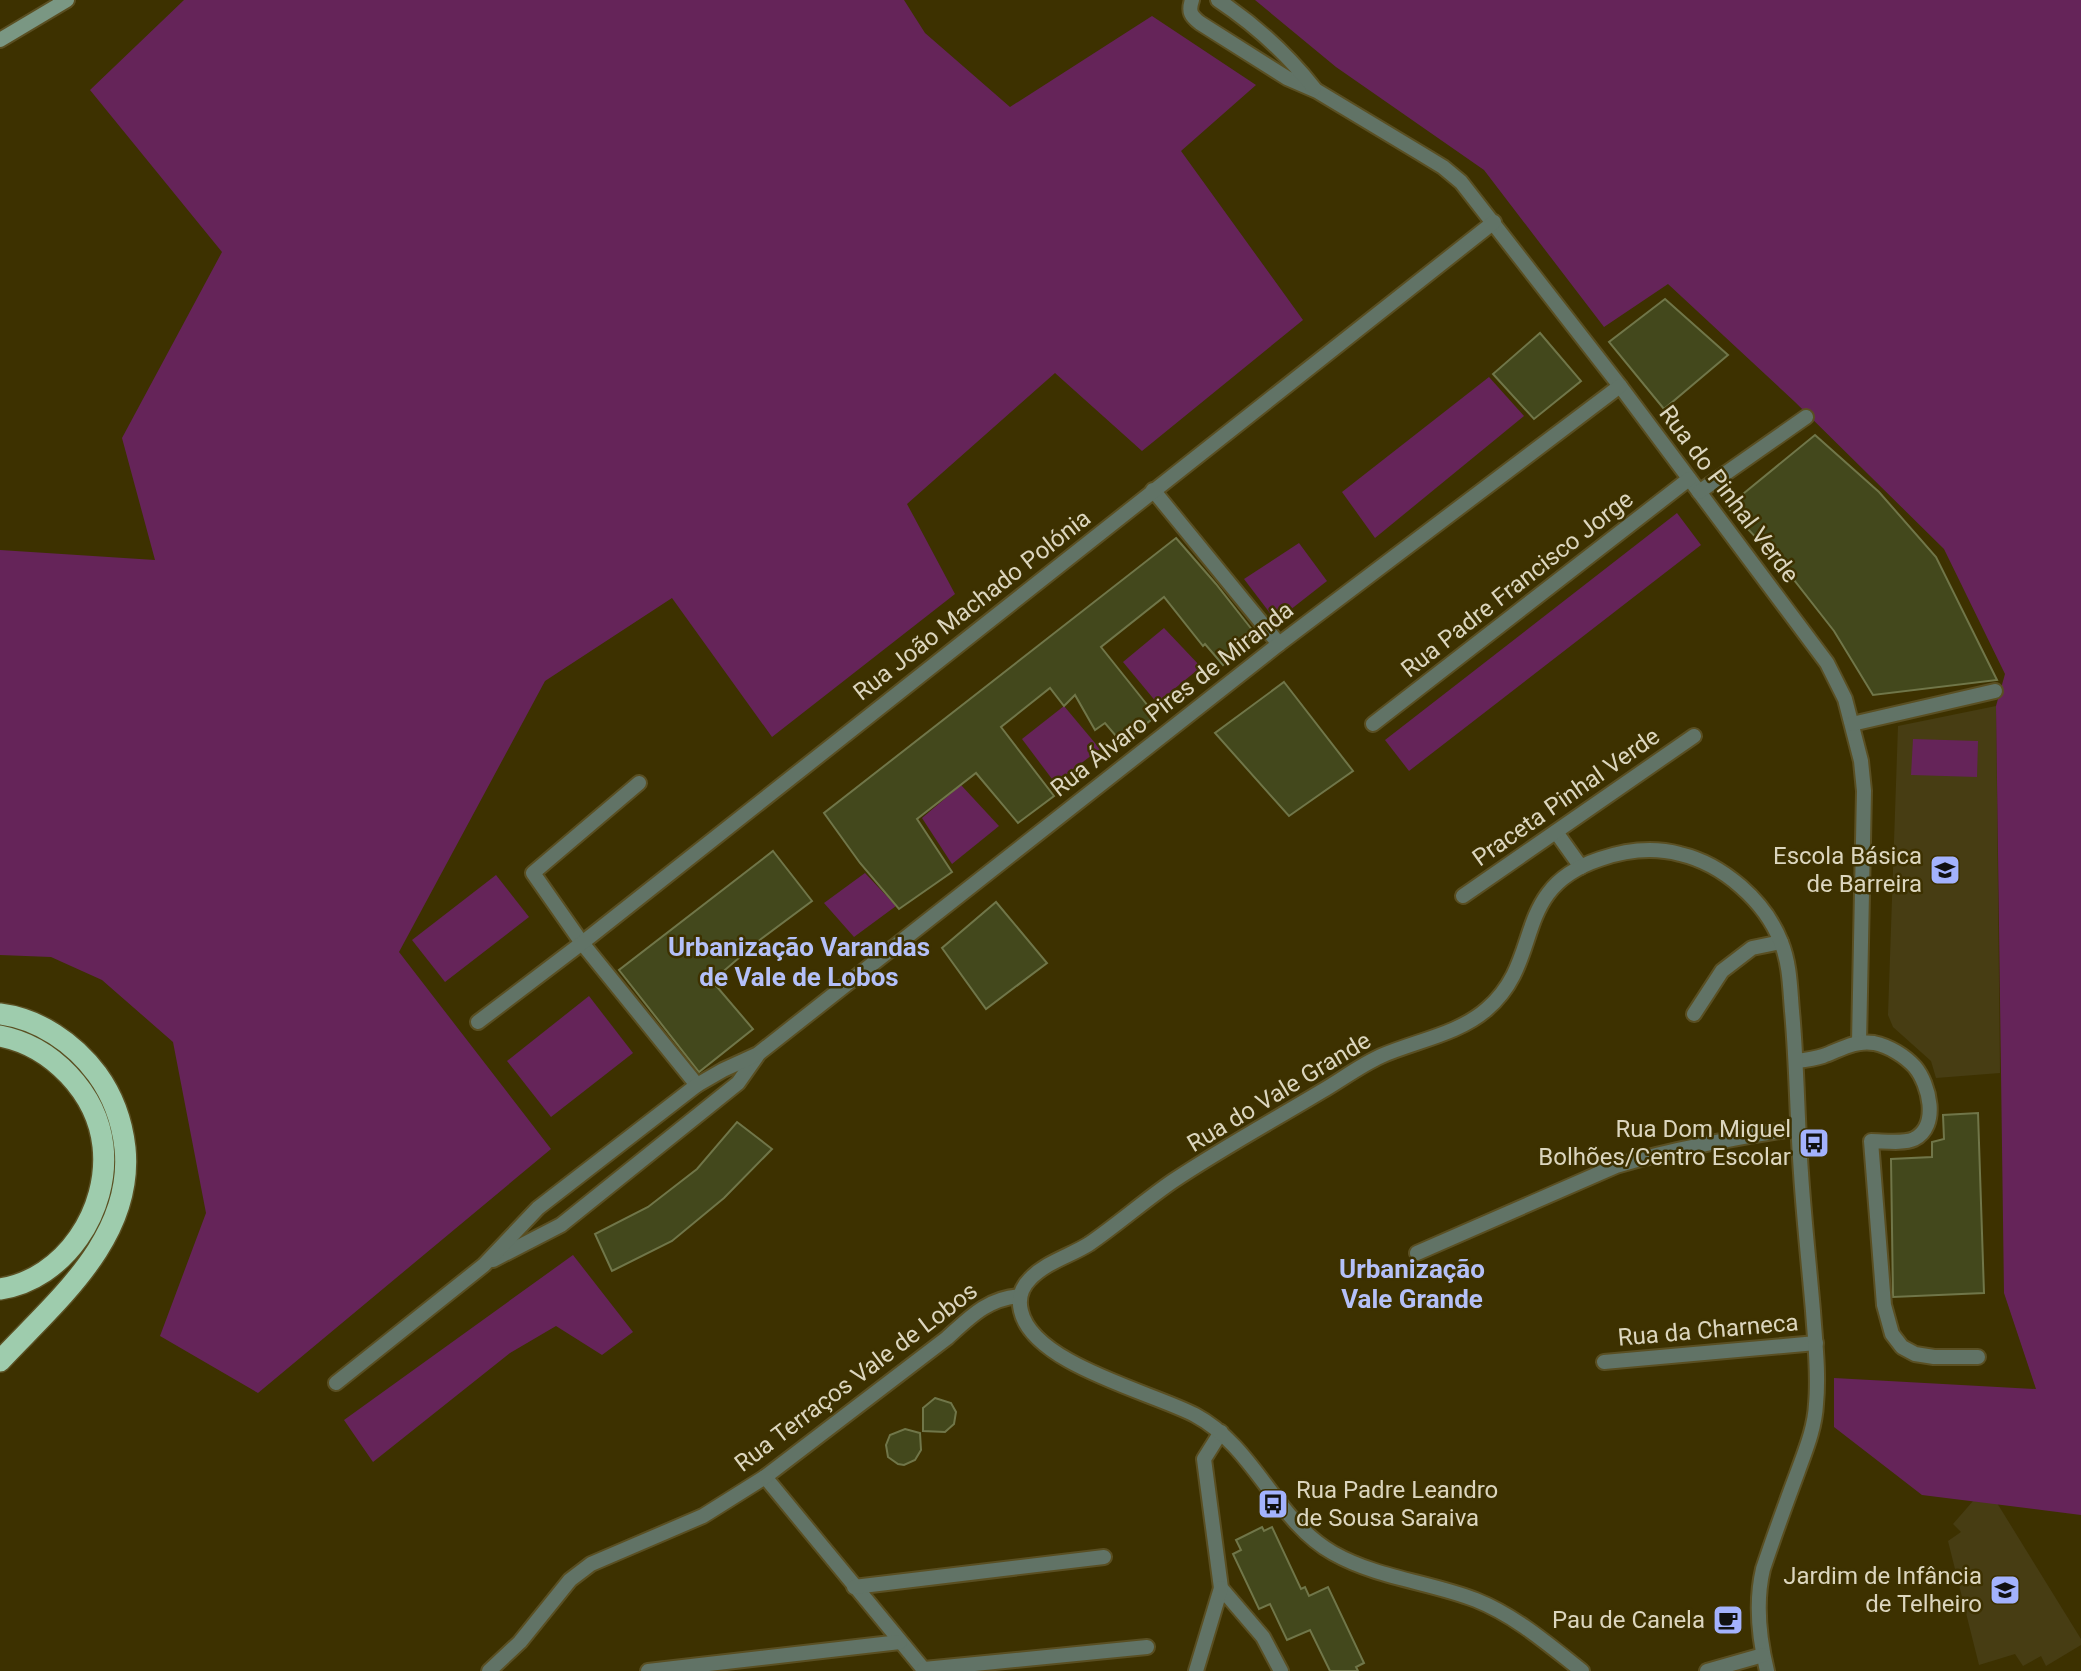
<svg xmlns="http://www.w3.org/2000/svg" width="2081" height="1671" font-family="Roboto,sans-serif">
	<rect width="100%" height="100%" fill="#3d3100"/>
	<g fill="#473d13">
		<polygon points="1996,706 2000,1073 1936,1078 1931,1061 1893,1027 1888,1015 1898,726"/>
		<polygon points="1973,1501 1997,1503 2081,1639 2081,1645 2046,1666 2041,1656 2023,1666 2015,1654 1979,1665 1948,1541 1961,1532 1953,1524"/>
	</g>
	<g fill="#652459">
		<polygon points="184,0 904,0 925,33 1010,107 1152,16 1256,85 1181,151 1303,320 1142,451 1055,373 907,504 955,594 772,737 672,598 545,681 399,952 551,1149 258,1393 160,1336 206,1213 173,1042 102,980 51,957 0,955 0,550 155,560 122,438 222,252 90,90"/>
		<polygon points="1255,0 2081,0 2081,1515 1922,1495 1834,1427 1834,1378 2036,1389 2004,1293 1996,706 2005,674 1944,549 1795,402 1668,284 1604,327 1484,170 1336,67"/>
		<polygon points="1489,377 1524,416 1375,538 1342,492"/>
		<polygon points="1677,513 1701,545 1409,771 1385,740"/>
		<polygon points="1299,543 1327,581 1276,621 1244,579"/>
		<polygon points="1164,628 1201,667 1157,703 1123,662"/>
		<polygon points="1064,706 1100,749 1055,783 1022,739"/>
		<polygon points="1913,739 1978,741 1977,777 1911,775"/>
		<polygon points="961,785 999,826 952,864 922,818"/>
		<polygon points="865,873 896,906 854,937 824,903"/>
		<polygon points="496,875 529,917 445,982 412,940"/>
		<polygon points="589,996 633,1053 551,1117 507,1061"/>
		<polygon points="573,1255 633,1332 602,1355 556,1326 510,1353 373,1462 344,1420"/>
	</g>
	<g fill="#43481c" stroke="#707649" stroke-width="2">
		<polygon points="1665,299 1728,355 1664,409 1609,342"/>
		<polygon points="1540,333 1581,381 1534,419 1493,374"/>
		<polygon points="1815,435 1879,492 1936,557 1997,680 1873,695 1834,631 1783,566 1727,507"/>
		<polygon points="1176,538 1216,584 1257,636 1223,665 1205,644 1203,646 1164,597 1101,647 1156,716 1122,743 1105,723 1095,730 1075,695 1064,706 1050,688 1001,727 1054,796 1018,823 976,773 917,819 952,872 899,909 860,863 824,813"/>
		<polygon points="1284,682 1353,771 1289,816 1215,733"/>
		<polygon points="773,851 812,901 761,939 712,981 753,1029 699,1072 619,970"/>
		<polygon points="996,902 1047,963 986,1009 942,948"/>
		<polygon points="1978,1113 1984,1293 1893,1297 1891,1159 1932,1157 1932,1142 1944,1139 1943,1115"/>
		<polygon points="737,1122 772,1149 724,1198 672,1241 612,1271 595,1234 648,1207 697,1169"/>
		<polygon points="935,1398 951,1403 956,1412 954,1424 945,1432 923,1431 923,1408"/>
		<polygon points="905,1429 920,1433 921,1450 915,1460 904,1465 898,1464 888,1457 886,1445 890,1435"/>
		<polygon points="1262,1527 1264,1531 1272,1527 1301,1589 1305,1587 1309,1596 1328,1587 1364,1663 1356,1667 1358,1671 1330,1671 1310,1630 1287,1640 1270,1604 1259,1609 1233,1554 1241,1550 1236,1540"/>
	</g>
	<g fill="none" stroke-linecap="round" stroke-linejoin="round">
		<g stroke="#5a4f22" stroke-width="18">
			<g id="minor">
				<path d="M1192,0C1188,12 1191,16 1200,23L1287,78L1317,91L1420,153L1443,167L1461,182L1620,386L1827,663L1845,699L1861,761L1864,791L1859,1043"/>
				<path d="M1218,0C1254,24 1287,54 1314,88"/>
				<polyline points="1153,490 1279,644"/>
				<polyline points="1699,492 1806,417"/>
				<polyline points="1373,724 1689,479"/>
				<polyline points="1852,724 1995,691"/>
				<polyline points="639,783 533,873 582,943 697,1085"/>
				<polyline points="1556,832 1581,867"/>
				<polyline points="1463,896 1694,736"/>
				<polyline points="1694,1014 1722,971 1752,948 1781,942"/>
				<polyline points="478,1022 582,943 1494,222"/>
				<path d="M1796,1061C1805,1060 1814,1059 1823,1056C1840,1050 1854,1040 1874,1043C1889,1046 1905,1056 1915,1067C1929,1084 1940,1126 1914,1139C1903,1144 1883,1141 1871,1141L1884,1305L1892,1334L1902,1347L1915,1354L1934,1357H1978"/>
				<path d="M1417,1253L1616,1166C1675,1148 1737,1138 1798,1128"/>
				<polyline points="493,1260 561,1225 738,1083 757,1056"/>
				<polyline points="1604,1362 1816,1343"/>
				<polyline points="336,1383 484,1265 538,1208 697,1085 723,1070 758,1054 1279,644 1620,386"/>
				<polyline points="1221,1432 1204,1459 1221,1588 1263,1637 1281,1671"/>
				<polyline points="765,1477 925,1671"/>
				<polyline points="854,1587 1104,1557"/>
				<polyline points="924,1669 1147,1647"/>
				<path d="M489,1671L520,1642L570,1580L591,1564L703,1516L765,1477L947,1338C970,1317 988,1298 1020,1296"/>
				<polyline points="648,1671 900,1642"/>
				<polyline points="1196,1671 1221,1588"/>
				<path d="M1582,1671C1549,1645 1516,1616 1476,1600C1430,1582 1377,1578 1333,1553C1276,1521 1255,1447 1195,1415C1151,1392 1033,1364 1021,1311C1018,1299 1021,1288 1030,1279C1046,1262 1070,1256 1089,1244C1118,1224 1144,1201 1173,1181C1221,1149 1272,1121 1322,1091C1341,1080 1361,1065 1381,1056C1415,1041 1459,1034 1487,1009C1545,959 1510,889 1600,859C1626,850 1654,847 1680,854C1723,864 1765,901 1781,942C1790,964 1790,988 1792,1011C1797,1065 1797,1119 1801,1173C1804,1219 1809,1265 1813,1311C1815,1341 1819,1373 1816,1404C1815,1427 1806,1449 1798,1471C1786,1503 1774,1536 1763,1569C1755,1603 1759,1638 1767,1671"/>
				<polyline points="1707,1671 1763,1655"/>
			</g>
		</g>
		<g stroke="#5a4f22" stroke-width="18">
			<polyline id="secondary" points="0,40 67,0"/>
		</g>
		<g stroke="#5a4f22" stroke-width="24">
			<g id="motorway">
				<path d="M0,1014C39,1019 74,1043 97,1074C113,1096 122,1121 125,1148C134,1238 56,1301 0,1361"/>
				<path d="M0,1036C52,1046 97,1093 103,1146C110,1210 65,1279 0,1289"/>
			</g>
		</g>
		<use href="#minor" stroke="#617366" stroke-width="14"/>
		<use href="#secondary" stroke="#7a9783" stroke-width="14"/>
		<use href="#motorway" stroke="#9eccad" stroke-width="21"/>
	</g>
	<defs>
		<g id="school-square" transform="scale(1.575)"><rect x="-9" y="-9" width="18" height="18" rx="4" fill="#a3b2fd" stroke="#3d3100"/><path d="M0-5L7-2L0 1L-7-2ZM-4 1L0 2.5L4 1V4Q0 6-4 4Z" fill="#111"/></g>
		<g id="bus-square" transform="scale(1.575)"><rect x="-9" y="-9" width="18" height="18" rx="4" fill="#a3b2fd" stroke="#3d3100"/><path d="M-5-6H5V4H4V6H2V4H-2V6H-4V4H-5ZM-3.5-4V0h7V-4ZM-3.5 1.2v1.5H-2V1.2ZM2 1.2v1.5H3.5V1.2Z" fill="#111"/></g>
		<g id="cafe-square" transform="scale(1.575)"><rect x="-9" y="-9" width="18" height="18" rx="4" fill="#a3b2fd" stroke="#3d3100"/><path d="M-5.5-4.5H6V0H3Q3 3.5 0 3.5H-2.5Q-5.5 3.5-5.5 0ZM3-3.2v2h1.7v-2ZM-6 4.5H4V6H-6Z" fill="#111"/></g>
	</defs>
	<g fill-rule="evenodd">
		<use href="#school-square" x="1945" y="870"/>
		<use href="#bus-square" x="1814" y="1143"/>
		<use href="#bus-square" x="1273" y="1504"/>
		<use href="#school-square" x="2005" y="1590"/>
		<use href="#cafe-square" x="1728" y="1620"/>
	</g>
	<g text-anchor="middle" stroke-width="5" stroke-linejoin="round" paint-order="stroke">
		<g font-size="24" fill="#dcd6be" stroke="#3d3100">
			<text transform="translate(1729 494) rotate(53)" y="8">Rua do Pinhal Verde</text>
			<text transform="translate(1517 584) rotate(-38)" y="8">Rua Padre Francisco Jorge</text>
			<text transform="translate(972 605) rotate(-38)" y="8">Rua João Machado Polónia</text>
			<text transform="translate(1172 699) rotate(-38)" y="8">Rua Álvaro Pires de Miranda</text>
			<text transform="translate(1566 797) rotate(-35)" y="8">Praceta Pinhal Verde</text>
			<text transform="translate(1279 1092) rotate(-31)" y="8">Rua do Vale Grande</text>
			<text transform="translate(1708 1330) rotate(-5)" y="8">Rua da Charneca</text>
			<text transform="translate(856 1377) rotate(-37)" y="8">Rua Terraços Vale de Lobos</text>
		</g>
		<g font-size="24" fill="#dcd6be" stroke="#3d3100" text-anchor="end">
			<text x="1922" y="864">Escola Básica<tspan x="1922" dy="28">de Barreira</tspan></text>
			<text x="1791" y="1137">Rua Dom Miguel<tspan x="1791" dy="28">Bolhões/Centro Escolar</tspan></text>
			<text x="1296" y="1498" text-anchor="start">Rua Padre Leandro<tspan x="1296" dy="28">de Sousa Saraiva</tspan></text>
			<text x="1982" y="1584">Jardim de Infância<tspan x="1982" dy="28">de Telheiro</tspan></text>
			<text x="1705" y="1628">Pau de Canela</text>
		</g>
		<g font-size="26" font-weight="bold" fill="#b4c0f8" stroke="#3d3100">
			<text x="799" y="956">Urbanização Varandas<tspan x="799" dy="30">de Vale de Lobos</tspan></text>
			<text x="1412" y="1278">Urbanização<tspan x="1412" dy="30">Vale Grande</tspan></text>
		</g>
	</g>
</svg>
